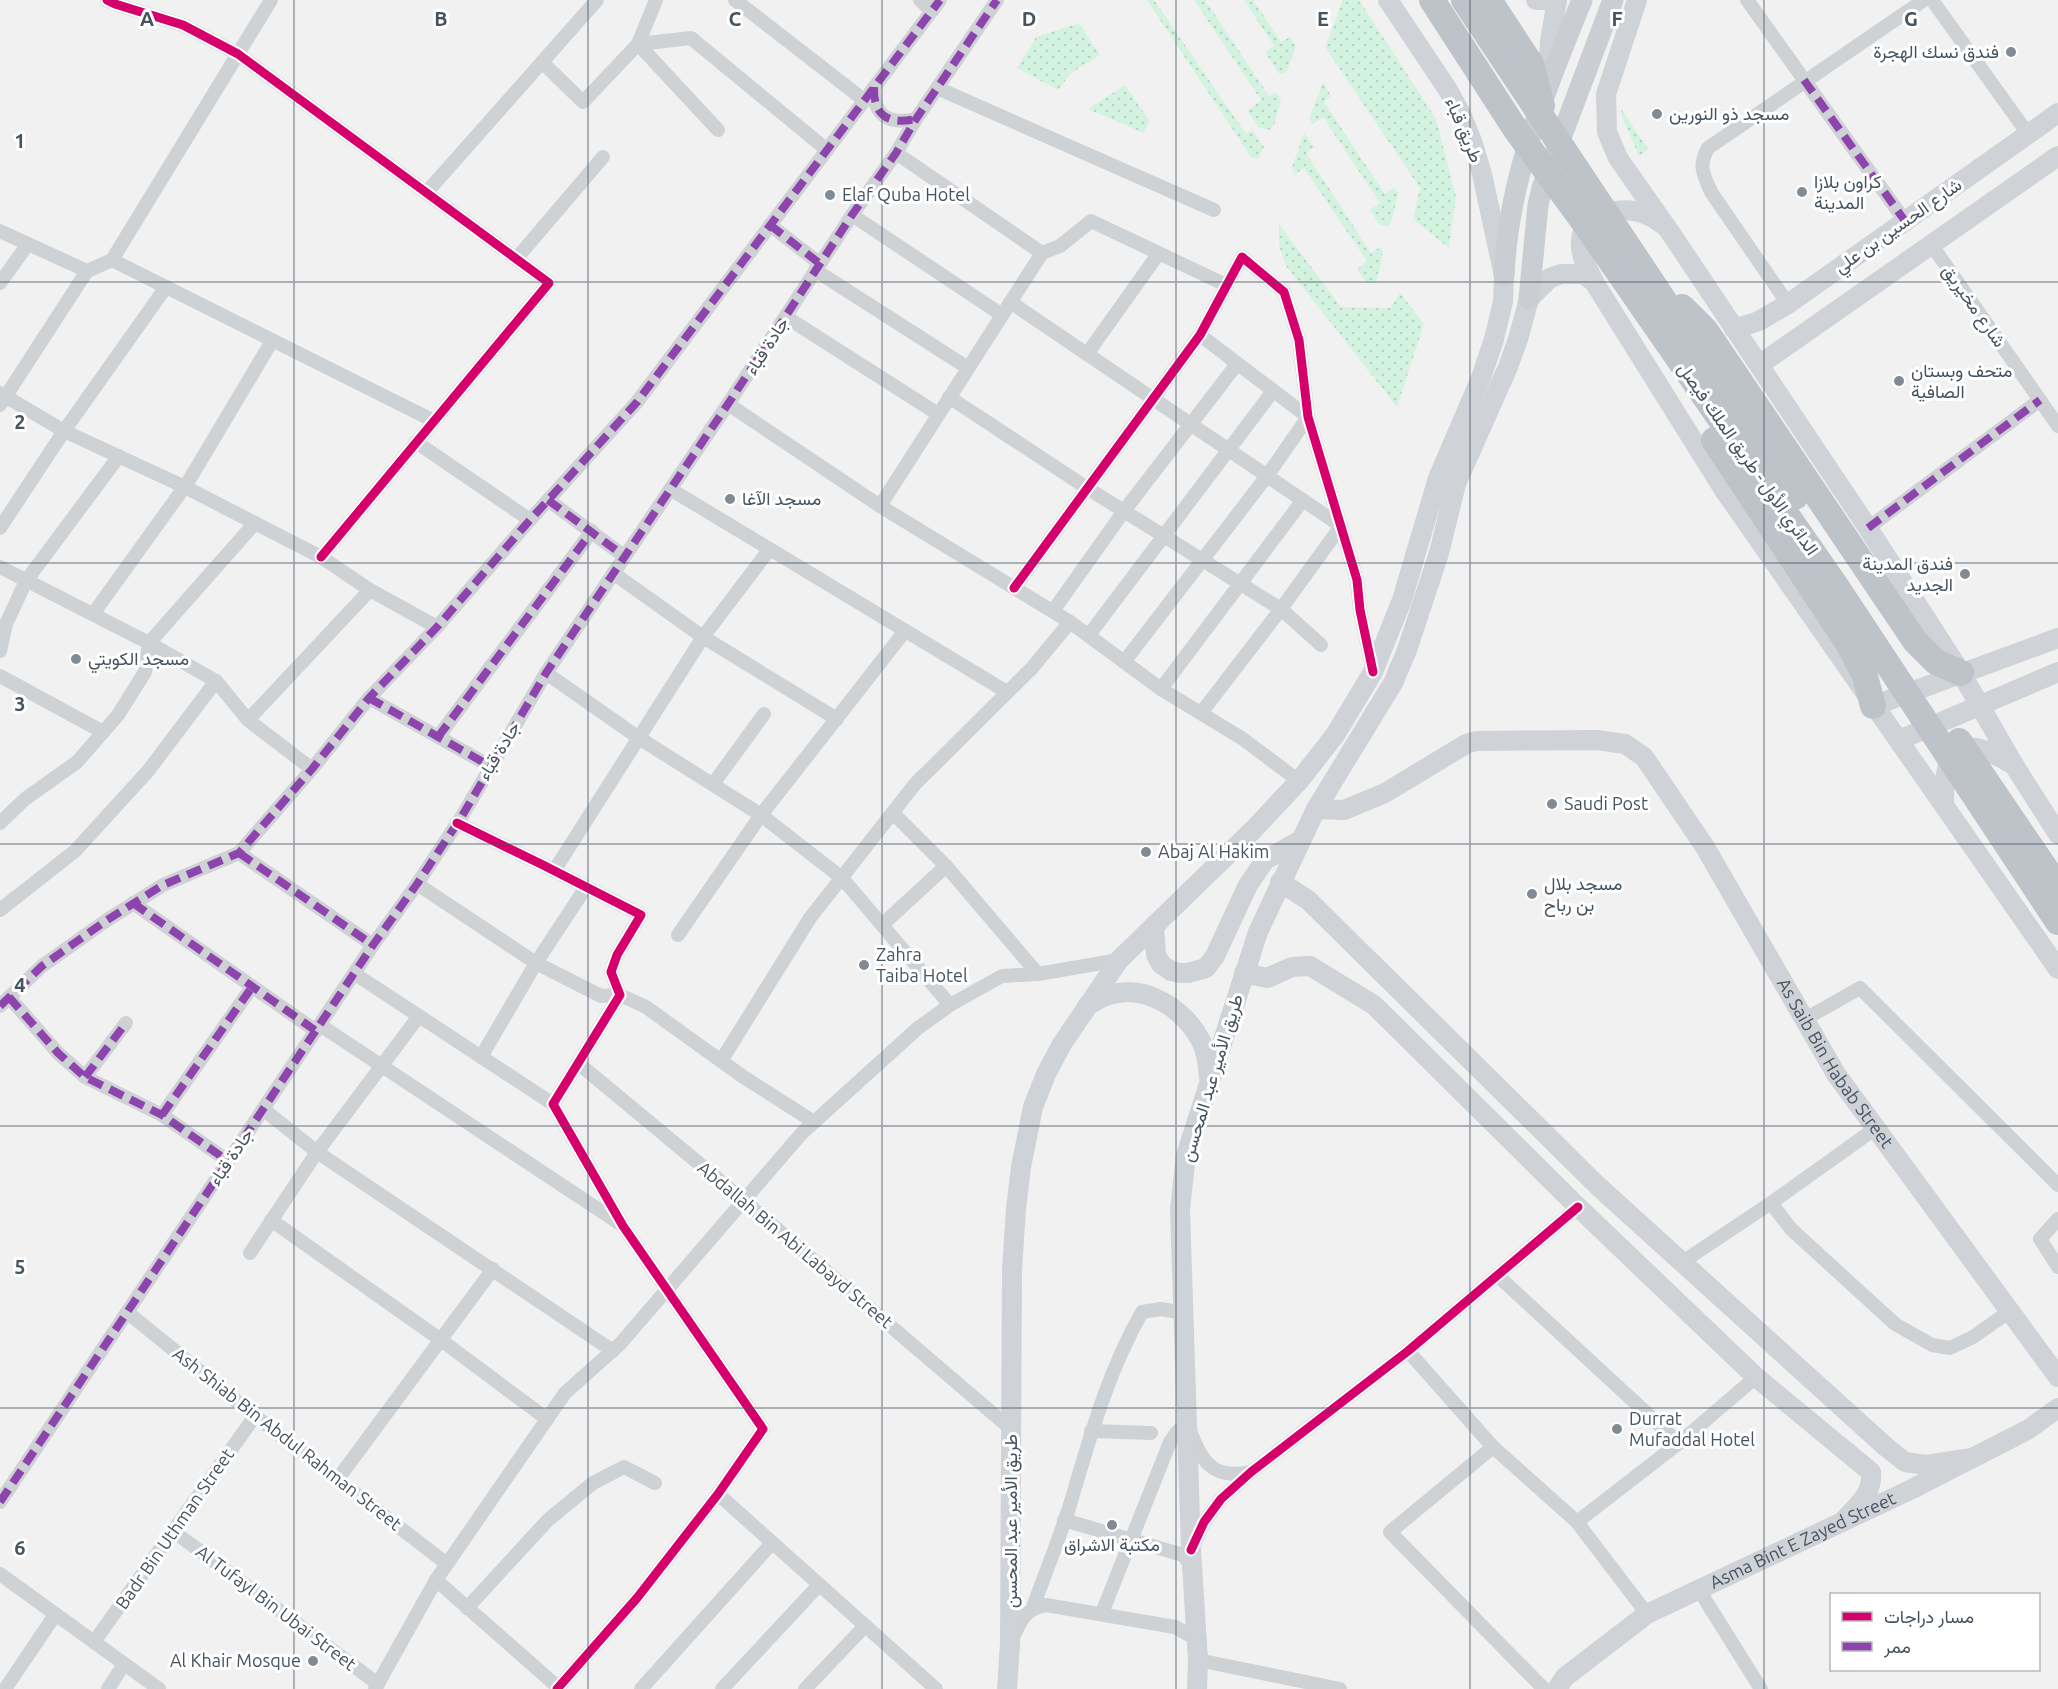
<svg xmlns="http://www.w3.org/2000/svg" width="2058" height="1689" font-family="Ubuntu,Vazirmatn,sans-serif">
	<defs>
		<pattern id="grass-dots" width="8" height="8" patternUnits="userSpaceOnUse" patternTransform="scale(1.5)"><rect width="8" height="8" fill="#d3f3e0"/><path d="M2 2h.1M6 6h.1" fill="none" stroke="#b6d2c3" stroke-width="1.8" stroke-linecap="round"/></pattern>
	</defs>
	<rect width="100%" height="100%" fill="#f2f1f1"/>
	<g fill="url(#grass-dots)">
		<polygon points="1147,0 1154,0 1246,134 1252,130 1264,147 1258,159 1251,157"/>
		<polygon points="1194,0 1205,0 1269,96 1276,92 1281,100 1274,125 1269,130 1259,128 1247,111 1261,100"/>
		<polygon points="1244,0 1253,0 1281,42 1290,37 1296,46 1287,71 1283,74 1278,73 1265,52 1274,46"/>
		<polygon points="1343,0 1359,0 1436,119 1456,197 1449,248 1413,219 1420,188 1325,47"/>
		<polygon points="1079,23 1100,55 1071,73 1058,90 1017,68 1036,37"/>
		<polygon points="1323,82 1331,96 1324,102 1385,194 1394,187 1398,194 1391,223 1386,226 1379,225 1370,210 1380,203 1323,117 1313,124 1309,119"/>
		<polygon points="1125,85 1149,120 1144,133 1088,109"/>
		<polygon points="1620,107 1648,149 1639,156 1623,119"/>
		<polygon points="1304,133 1314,147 1306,153 1371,253 1380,247 1383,252 1376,283 1367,283 1357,269 1367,261 1304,168 1295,174 1292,168"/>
		<polygon points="1279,224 1341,307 1390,308 1400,293 1424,324 1397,407 1286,266 1279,245"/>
	</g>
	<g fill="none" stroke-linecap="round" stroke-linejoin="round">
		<g stroke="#cfd2d5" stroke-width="14">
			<polyline points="107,0 115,4 183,25 238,54 549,283 321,557"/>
			<polyline points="735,0 864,100"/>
			<polyline points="920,0 932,11"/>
			<polyline points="1747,0 1905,221"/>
			<polyline points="1932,0 2028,134"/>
			<polyline points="638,44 691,38 827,150"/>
			<polyline points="638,44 718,130"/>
			<polyline points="542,62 583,102 638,44 656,0"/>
			<path d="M874,87C873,116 889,125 916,119"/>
			<polyline points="937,88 1214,210"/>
			<polyline points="426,193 597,0"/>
			<polyline points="852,215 1002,315"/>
			<polyline points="770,225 819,263"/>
			<polyline points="0,231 87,271 112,260 271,0"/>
			<polyline points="1931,244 2058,426"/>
			<polyline points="1042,253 1060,246 1091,221 1226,285"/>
			<polyline points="516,259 603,157"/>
			<polyline points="112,260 434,421"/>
			<polyline points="815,270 968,368"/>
			<polyline points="0,283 28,244"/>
			<polyline points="1010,302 1341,526 1281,609 1201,713"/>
			<path d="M1788,304L1711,192C1703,173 1698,166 1708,148L1924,0"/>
			<polyline points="786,317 938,414"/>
			<polyline points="1087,354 1159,253"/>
			<polyline points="0,393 64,431 185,487 321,557 370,590 437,627"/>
			<polyline points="949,397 1087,488 1281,609 1321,645"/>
			<polyline points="728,404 880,506 1070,622 1161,689 1243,739 1299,781"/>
			<polyline points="0,405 87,271"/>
			<polyline points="416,442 530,520"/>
			<polyline points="670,489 1007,692"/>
			<polyline points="548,500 624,556"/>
			<polyline points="880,506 1042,253 896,153"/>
			<polyline points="0,528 64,431 166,287"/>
			<polyline points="1868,528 2040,400"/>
			<polyline points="0,567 149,643 216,681 248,720 312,769"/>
			<polyline points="613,573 703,637 837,719"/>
			<polyline points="1014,588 1200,335 1242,257 1284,292 1299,340 1308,417 1357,580 1360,610 1373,672"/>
			<polyline points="1053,611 1124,511 1237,364"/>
			<polyline points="93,614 188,482 272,341"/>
			<polyline points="1089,635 1273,391"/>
			<polyline points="0,651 6,624 26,581 119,456"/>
			<polyline points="1124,662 1267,476 1308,417 1200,335"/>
			<polyline points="546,673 639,738 761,815 842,878 950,1005"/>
			<polyline points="0,676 103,732"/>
			<polyline points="1161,689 1303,500"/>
			<polyline points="369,698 490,766"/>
			<polyline points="248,720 370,590"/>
			<polyline points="438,737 592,531"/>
			<polyline points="713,784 764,714"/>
			<polyline points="893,813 946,866 1038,974"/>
			<polyline points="0,823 25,799 77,762 118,715 145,672 149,643 255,523"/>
			<polyline points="457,823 543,865 641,915 617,955 611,972 620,995 553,1104 623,1226 763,1429 718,1494 637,1598 557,1689"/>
			<polyline points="239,853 373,945"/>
			<polyline points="554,871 703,637 769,550"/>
			<polyline points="417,884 536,963 601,996 620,995 646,1007 742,1076 814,1122"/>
			<polyline points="133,903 316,1031"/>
			<polyline points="0,910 75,851 148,771 216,681"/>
			<polyline points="882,925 946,866"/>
			<polyline points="678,935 761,815 905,631"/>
			<polyline points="355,974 553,1104"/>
			<polyline points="9,997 58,1053 85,1077 162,1115 228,1161"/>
			<polyline points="0,1006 42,966 107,920 163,885 239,853 312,769 369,698 437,627 530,520 637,402 940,0"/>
			<polyline points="1805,1019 1860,988 2058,1185"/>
			<polyline points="320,1025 619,1223"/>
			<polyline points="481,1057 536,963 586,887"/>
			<polyline points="721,1061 810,918 915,784 1032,668 1070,622"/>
			<polyline points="578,1063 743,1200 1011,1429"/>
			<polyline points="85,1077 126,1023"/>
			<polyline points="263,1109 317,1152 613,1351"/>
			<polyline points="162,1115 252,987"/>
			<polyline points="1771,1203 1791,1229 1895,1324 1932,1345 1950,1348 1973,1337 2010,1311"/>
			<polyline points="2058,1219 2040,1239 2058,1267"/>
			<polyline points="271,1220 441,1340 547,1419"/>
			<polyline points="250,1253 317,1152 419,1016"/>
			<polyline points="1681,1263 1771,1203 1876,1128"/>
			<polyline points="1498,1276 1679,1443"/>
			<polyline points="127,1312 255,1416 447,1564"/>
			<polyline points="1408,1351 1493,1447 1577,1522 1647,1614"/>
			<polyline points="1091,1431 1151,1433"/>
			<polyline points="1493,1447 1390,1532 1544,1689"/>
			<polyline points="337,1480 493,1269"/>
			<polyline points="718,1494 936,1689"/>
			<polyline points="0,1502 373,945 417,884 462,816 546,673 728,404 852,215 896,153 916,119 997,0"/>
			<polyline points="1064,1520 1183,1555 1192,1567"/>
			<polyline points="1577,1522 1679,1443 1756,1377"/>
			<polyline points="173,1531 378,1684"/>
			<polyline points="1193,1547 1204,1522 1221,1499 1251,1472 1408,1351 1578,1207"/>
			<polyline points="0,1574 159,1689"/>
			<polyline points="436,1580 560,1689"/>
			<polyline points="1699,1590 1761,1689"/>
			<path d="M1033,1607C1045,1574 1058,1542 1069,1508C1089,1441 1107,1373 1142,1312L1161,1309L1184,1313"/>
			<polyline points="467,1608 548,1520 593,1483 624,1467 655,1483"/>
			<path d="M1102,1613L1170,1442L1177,1432L1187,1423C1200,1456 1208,1481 1249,1472"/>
			<path d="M1011,1641C1021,1622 1023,1609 1046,1605L1175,1627L1195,1638"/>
			<polyline points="94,1642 255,1416"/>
			<polyline points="1198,1660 1340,1689"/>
			<polyline points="5,1689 55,1615"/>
			<polyline points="108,1689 124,1664"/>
			<polyline points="375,1689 436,1580 565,1393 620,1344 802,1133 918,1028 950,1005 1002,976 1038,974 1119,960"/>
			<polyline points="641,1689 772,1543"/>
			<polyline points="722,1689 819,1585"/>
			<polyline points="805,1689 865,1626"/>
		</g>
		<g stroke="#cfd2d7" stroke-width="20">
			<polyline points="1536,0 1545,0"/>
			<polyline points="1637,0 1606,94 1607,132 1618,158 1672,235 1868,528 1961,673 2014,765 2058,834"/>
			<polyline points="1548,78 1550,41 1557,0"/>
			<path d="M1594,282C1588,269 1580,256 1581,242C1581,233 1585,227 1592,222C1614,205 1641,207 1662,224"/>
			<polyline points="1734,329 1759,321 1788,304 2058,113"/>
			<polyline points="1759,365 2058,156"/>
			<polyline points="1873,706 2058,638"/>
			<polyline points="1899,740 2058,672"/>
			<path d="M1944,805C1944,784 1943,745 1976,748C1989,750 2003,759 2014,765"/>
			<path id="s1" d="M1316,809L1344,810L1385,793L1466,744L1476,741L1597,740L1625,744L1644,757L1705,847L1836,1074L2058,1377"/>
			<polyline points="1280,882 1308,900 1599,1187 1886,1447 1905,1462 1926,1465 1972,1458"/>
			<polyline points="1154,926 1156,955 1161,964 1171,971 1180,973 1188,973 1206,968 1215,956 1248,885 1265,860 1301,840"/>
			<path d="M1244,973L1267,978L1292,967L1310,966L1374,1005L1578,1207L1756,1377L1871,1472C1873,1494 1858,1505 1844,1520"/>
			<path d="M1088,1005C1095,1002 1102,997 1109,995C1146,983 1185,1010 1201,1041C1207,1052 1208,1065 1209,1077"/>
			<polyline points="1007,1689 1010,1643 1012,1270 1016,1209 1021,1167 1033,1107 1046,1074 1062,1044 1119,960 1254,829 1299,781 1335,735 1373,672 1402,600 1438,478 1481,378 1494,339 1503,302 1504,276 1482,174 1472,141 1461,114 1448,90 1388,0"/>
			<polyline points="1197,1689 1198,1660 1191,1550 1180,1209 1186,1155 1258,932 1316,809 1393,683 1407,650 1439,553 1456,484 1508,367 1518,339 1529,299 1550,278 1561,274 1583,274 1594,282 1724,490 2058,969"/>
			<path id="s2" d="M1557,1689L1565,1677L1647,1614L1910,1490L2029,1429L2058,1408"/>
		</g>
		<g stroke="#cacdd2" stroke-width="21">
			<path d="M1504,276C1508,179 1546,88 1582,0"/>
			<polyline points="1529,299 1538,205 1542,188 1613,0"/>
		</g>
		<g stroke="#bec3ca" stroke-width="26">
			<polyline points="1432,0 1516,130 1583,221 1836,586 2058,922"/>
			<polyline points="1464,0 1795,497"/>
			<polyline points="1489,0 1531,64 1542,106"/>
			<polyline points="1682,307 1706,331 1915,641 1936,662 1961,673"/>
			<polyline points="1714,440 1849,645 1865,676 1873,706"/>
			<polyline points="1959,741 2058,887"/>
		</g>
		<g stroke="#8e44ad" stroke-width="8" stroke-dasharray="15 8" stroke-linecap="butt">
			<polyline points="1804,80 1905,221"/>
			<path d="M874,87C873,116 889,125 916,119"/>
			<polyline points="770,225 819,263"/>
			<polyline points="548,500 624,556"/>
			<polyline points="1868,528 2040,400"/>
			<polyline points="369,698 490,766"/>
			<polyline points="438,737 592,531"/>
			<polyline points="239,853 373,945"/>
			<polyline points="133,903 316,1031"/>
			<polyline points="9,997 58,1053 85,1077 162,1115 228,1161"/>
			<polyline points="0,1006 42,966 107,920 163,885 239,853 312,769 369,698 437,627 530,520 637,402 940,0"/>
			<polyline points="85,1077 126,1023"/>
			<polyline points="162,1115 252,987"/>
			<polyline points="0,1502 373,945 417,884 462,816 546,673 728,404 852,215 896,153 916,119 997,0"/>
		</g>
		<g stroke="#fff" stroke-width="13">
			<g id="cycleway">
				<polyline points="107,0 115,4 183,25 238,54 549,283 321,557"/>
				<polyline points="1014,588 1200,335 1242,257 1284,292 1299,340 1308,417 1357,580 1360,610 1373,672"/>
				<polyline points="457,823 543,865 641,915 617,955 611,972 620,995 553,1104 623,1226 763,1429 718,1494 637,1598 557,1689"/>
				<polyline points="1191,1550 1204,1522 1221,1499 1251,1472 1408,1351 1578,1207"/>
			</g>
		</g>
		<use href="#cycleway" stroke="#d6006c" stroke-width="9"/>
	</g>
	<path fill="none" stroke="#465360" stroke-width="1.5" stroke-opacity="0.55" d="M294,0V1689M588,0V1689M882,0V1689M1176,0V1689M1470,0V1689M1764,0V1689M0,282H2058M0,563H2058M0,844H2058M0,1126H2058M0,1408H2058"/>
	<g fill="#828a93" stroke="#fff" stroke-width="2">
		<circle cx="2011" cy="52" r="6"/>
		<circle cx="1657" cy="114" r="6"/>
		<circle cx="1802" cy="192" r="6"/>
		<circle cx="830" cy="195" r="6"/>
		<circle cx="1899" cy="381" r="6"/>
		<circle cx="730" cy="499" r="6"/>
		<circle cx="1965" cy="574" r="6"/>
		<circle cx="76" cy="659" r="6"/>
		<circle cx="1552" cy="804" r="6"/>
		<circle cx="1146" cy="852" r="6"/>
		<circle cx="1532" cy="894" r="6"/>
		<circle cx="864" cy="965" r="6"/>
		<circle cx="1617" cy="1429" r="6"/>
		<circle cx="1112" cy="1525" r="6"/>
		<circle cx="313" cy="1661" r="6"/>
	</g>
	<g text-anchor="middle" stroke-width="6" stroke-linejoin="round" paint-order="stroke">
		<g font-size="18" fill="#465360" stroke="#fff" text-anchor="start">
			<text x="1999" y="58" text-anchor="end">فندق نسك الهجرة</text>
			<text x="1669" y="120">مسجد ذو النورين</text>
			<text x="1814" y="188">كراون بلازا<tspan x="1814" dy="21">المدينة</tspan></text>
			<text x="842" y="201">Elaf Quba Hotel</text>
			<text x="1911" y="377">متحف وبستان<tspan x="1911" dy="21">الصافية</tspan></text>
			<text x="742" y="505">مسجد الآغا</text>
			<text x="1953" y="570" text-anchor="end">فندق المدينة<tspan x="1953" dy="21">الجديد</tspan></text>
			<text x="88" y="665">مسجد الكويتي</text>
			<text x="1564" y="810">Saudi Post</text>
			<text x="1158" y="858">Abaj Al Hakim</text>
			<text x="1544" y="890">مسجد بلال<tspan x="1544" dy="21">بن رباح</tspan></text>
			<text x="876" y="961">Zahra<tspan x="876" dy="21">Taiba Hotel</tspan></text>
			<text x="1629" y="1425">Durrat<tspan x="1629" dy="21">Mufaddal Hotel</tspan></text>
			<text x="1112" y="1551" text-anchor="middle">مكتبة الاشراق</text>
			<text x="301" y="1667" text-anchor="end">Al Khair Mosque</text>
		</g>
		<g font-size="18" fill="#465360" stroke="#fff">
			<text transform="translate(1464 130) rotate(67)" y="6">طريق قباء</text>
			<text transform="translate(1898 226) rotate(-35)" y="6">شارع الحسين بن علي</text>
			<text transform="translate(1974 306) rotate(55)" y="6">شارع مخيريق</text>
			<text transform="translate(767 346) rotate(-57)" y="6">جادة قباء</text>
			<text transform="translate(1748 459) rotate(55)" y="6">الدائري الأول - طريق الملك فيصل</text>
			<text transform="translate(499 751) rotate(-59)" y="6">جادة قباء</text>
			<text dy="6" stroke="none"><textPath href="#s1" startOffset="711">As Saib Bin Habab Street</textPath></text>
			<text transform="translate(1212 1078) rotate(-73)" y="6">طريق الأمير عبد المحسن</text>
			<text transform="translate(231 1157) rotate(-56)" y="6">جادة قباء</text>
			<text transform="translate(795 1245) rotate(40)" y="6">Abdallah Bin Abi Labayd Street</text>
			<text transform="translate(287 1439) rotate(38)" y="6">Ash Shiab Bin Abdul Rahman Street</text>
			<text transform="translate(1011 1521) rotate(-90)" y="6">طريق الأمير عبد المحسن</text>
			<text transform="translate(175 1529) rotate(-55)" y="6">Badr Bin Uthman Street</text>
			<text dy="6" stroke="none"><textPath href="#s2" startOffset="290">Asma Bint E Zayed Street</textPath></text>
			<text transform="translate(276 1608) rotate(37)" y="6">Al Tufayl Bin Ubai Street</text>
		</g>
	</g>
	<g font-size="20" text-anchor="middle" font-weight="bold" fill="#465360" stroke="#fff" stroke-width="6" stroke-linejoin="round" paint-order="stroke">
		<text x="147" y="26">A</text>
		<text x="441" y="26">B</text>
		<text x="735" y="26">C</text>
		<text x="1029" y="26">D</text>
		<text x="1323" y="26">E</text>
		<text x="1617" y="26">F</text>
		<text x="1911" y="26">G</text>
		<text x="20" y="148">1</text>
		<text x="20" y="429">2</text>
		<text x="20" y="711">3</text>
		<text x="20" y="992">4</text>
		<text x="20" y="1274">5</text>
		<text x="20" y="1555">6</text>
	</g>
	<rect x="1830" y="1593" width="210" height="78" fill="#ffffff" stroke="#b5babf" stroke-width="1.5"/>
	<rect x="1842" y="1612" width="30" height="9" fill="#d6006c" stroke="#b5babf" stroke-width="1.5"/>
	<text x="1884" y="1623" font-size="18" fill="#465360">مسار دراجات</text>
	<rect x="1842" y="1642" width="30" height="9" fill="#8e44ad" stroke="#b5babf" stroke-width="1.5"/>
	<text x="1884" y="1653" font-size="18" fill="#465360">ممر</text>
</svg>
